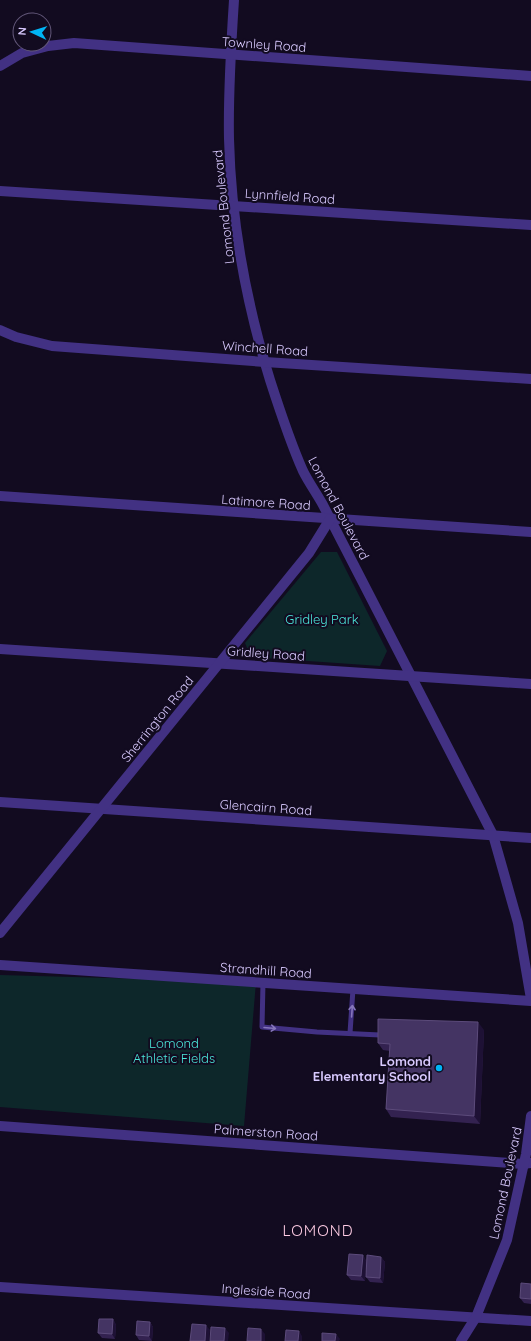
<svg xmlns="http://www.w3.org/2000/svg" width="531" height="1341" font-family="Quicksand,sans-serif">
	<rect width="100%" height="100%" fill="#120b20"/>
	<g fill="#0d272a">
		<polygon points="321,552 337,552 387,651 380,666 251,657 245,643"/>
		<polygon points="0,975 256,982 244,1126 0,1107"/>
	</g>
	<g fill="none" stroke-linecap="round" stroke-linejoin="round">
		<g stroke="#423183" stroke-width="5">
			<polyline points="263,983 262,1027 317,1032 380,1035"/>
			<polyline points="350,1033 353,989"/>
		</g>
		<g stroke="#423183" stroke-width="10">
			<path d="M234,0C231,46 228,93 229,139C231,221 246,302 270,380C280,411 290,442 303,471C309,483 317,494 323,505L493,835L518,923L531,999"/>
			<polyline points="0,66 22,53 48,46 74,43 531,76"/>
			<polyline points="0,191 531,225"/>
			<polyline points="0,330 16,337 52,346 265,362 531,379"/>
			<polyline points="0,496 531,532"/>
			<polyline points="0,649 531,684"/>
			<polyline points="0,802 531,838"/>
			<polyline points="0,933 309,553 330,519"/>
			<polyline points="0,965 531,1001"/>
			<polyline points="0,1126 523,1164 531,1163"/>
			<polyline points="0,1287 531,1321"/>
			<polyline points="461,1341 476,1317 507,1240 526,1154 531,1116"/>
		</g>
	</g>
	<g fill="#332250">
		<polygon points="484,1030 480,1124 391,1117 386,1109 390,1051 383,1050 378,1043"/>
		<polygon points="363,1255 366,1261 365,1281 351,1280 347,1275"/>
		<polygon points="381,1257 385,1262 383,1283 370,1282 366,1277"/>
		<polygon points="531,1284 531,1304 524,1303 520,1298"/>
		<polygon points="113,1319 116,1325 115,1339 102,1338 98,1333"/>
		<polygon points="150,1322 153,1327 152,1341 139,1340 136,1335"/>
	</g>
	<g fill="#1e1135">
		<polygon points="478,1022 484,1030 480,1124 474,1116"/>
		<polygon points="363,1255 366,1261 365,1281 361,1276"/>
		<polygon points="381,1257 385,1262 383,1283 380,1278"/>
		<polygon points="113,1319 116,1325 115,1339 112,1334"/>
		<polygon points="150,1322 153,1327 152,1341 149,1336"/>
		<polygon points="206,1325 210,1330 209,1341 205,1341"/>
		<polygon points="225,1328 229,1333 228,1341 224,1341"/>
		<polygon points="261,1329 265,1334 265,1341 261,1341"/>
		<polygon points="299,1331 302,1336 302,1341 298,1341"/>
		<polygon points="336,1334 340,1339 339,1341 335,1341"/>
	</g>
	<g fill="#443463" stroke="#5c4b7b">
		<polygon points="378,1019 478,1022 474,1116 386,1109 390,1044 378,1043"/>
		<polygon points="349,1254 363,1255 361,1276 347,1275"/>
		<polygon points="367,1255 381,1257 380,1278 366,1277"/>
		<polygon points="521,1283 531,1284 531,1299 520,1298"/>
		<polygon points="99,1319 113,1319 112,1334 98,1333"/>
		<polygon points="137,1321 150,1322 149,1336 136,1335"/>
		<polygon points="192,1324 206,1325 205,1341 190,1341"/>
		<polygon points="211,1327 225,1328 224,1341 210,1341"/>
		<polygon points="248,1328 261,1329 261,1341 247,1341"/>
		<polygon points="286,1330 299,1331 298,1341 285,1341"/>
		<polygon points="322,1333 336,1334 335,1341 322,1341"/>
	</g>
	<defs><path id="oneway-shaft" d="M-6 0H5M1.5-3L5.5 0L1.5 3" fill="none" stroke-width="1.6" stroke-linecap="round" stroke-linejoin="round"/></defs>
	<g stroke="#8676bb">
		<use href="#oneway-shaft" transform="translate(352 1011) rotate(-86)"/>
		<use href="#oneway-shaft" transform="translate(270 1028) rotate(5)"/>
	</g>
	<circle fill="#00b4f5" stroke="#120b20" stroke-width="1.5" cx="439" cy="1068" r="4"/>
	<g text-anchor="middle" stroke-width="4" stroke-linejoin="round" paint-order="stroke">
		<g font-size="13" fill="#d9caff" stroke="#120b20">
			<text transform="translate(264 44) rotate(4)" y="5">Townley Road</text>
			<text transform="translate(290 196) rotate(4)" y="5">Lynnfield Road</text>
			<text transform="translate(223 207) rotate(-96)" y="5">Lomond Boulevard</text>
			<text transform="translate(265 348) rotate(4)" y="5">Winchell Road</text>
			<text transform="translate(266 502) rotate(4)" y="5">Latimore Road</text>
			<text transform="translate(339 508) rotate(62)" y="5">Lomond Boulevard</text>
			<text transform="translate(266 653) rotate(4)" y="5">Gridley Road</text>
			<text transform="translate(157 719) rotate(-51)" y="5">Sherrington Road</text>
			<text transform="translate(266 807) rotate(4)" y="5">Glencairn Road</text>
			<text transform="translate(266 970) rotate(4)" y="5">Strandhill Road</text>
			<text transform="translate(266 1132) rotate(4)" y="5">Palmerston Road</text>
			<text transform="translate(505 1183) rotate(-78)" y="5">Lomond Boulevard</text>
			<text transform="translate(266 1291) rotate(4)" y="5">Ingleside Road</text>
		</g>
		<g font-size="13" fill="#4ce9dc" stroke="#120b20">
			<text x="322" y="624">Gridley Park</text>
			<text x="174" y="1048">Lomond<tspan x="174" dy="15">Athletic Fields</tspan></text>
		</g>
		<g font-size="13" font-weight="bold" fill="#d9caff" stroke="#120b20" text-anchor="end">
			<text x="431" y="1066">Lomond<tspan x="431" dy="15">Elementary School</tspan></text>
		</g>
		<g font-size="15" letter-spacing="1" fill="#ffcce4" stroke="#120b20">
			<text x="318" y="1236">LOMOND</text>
		</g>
	</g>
	<g transform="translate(32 32) rotate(274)"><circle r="19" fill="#120b20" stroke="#625779"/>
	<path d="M0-3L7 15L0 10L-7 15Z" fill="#00b4f5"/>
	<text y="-6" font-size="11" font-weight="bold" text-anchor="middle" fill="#d9caff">N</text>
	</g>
</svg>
